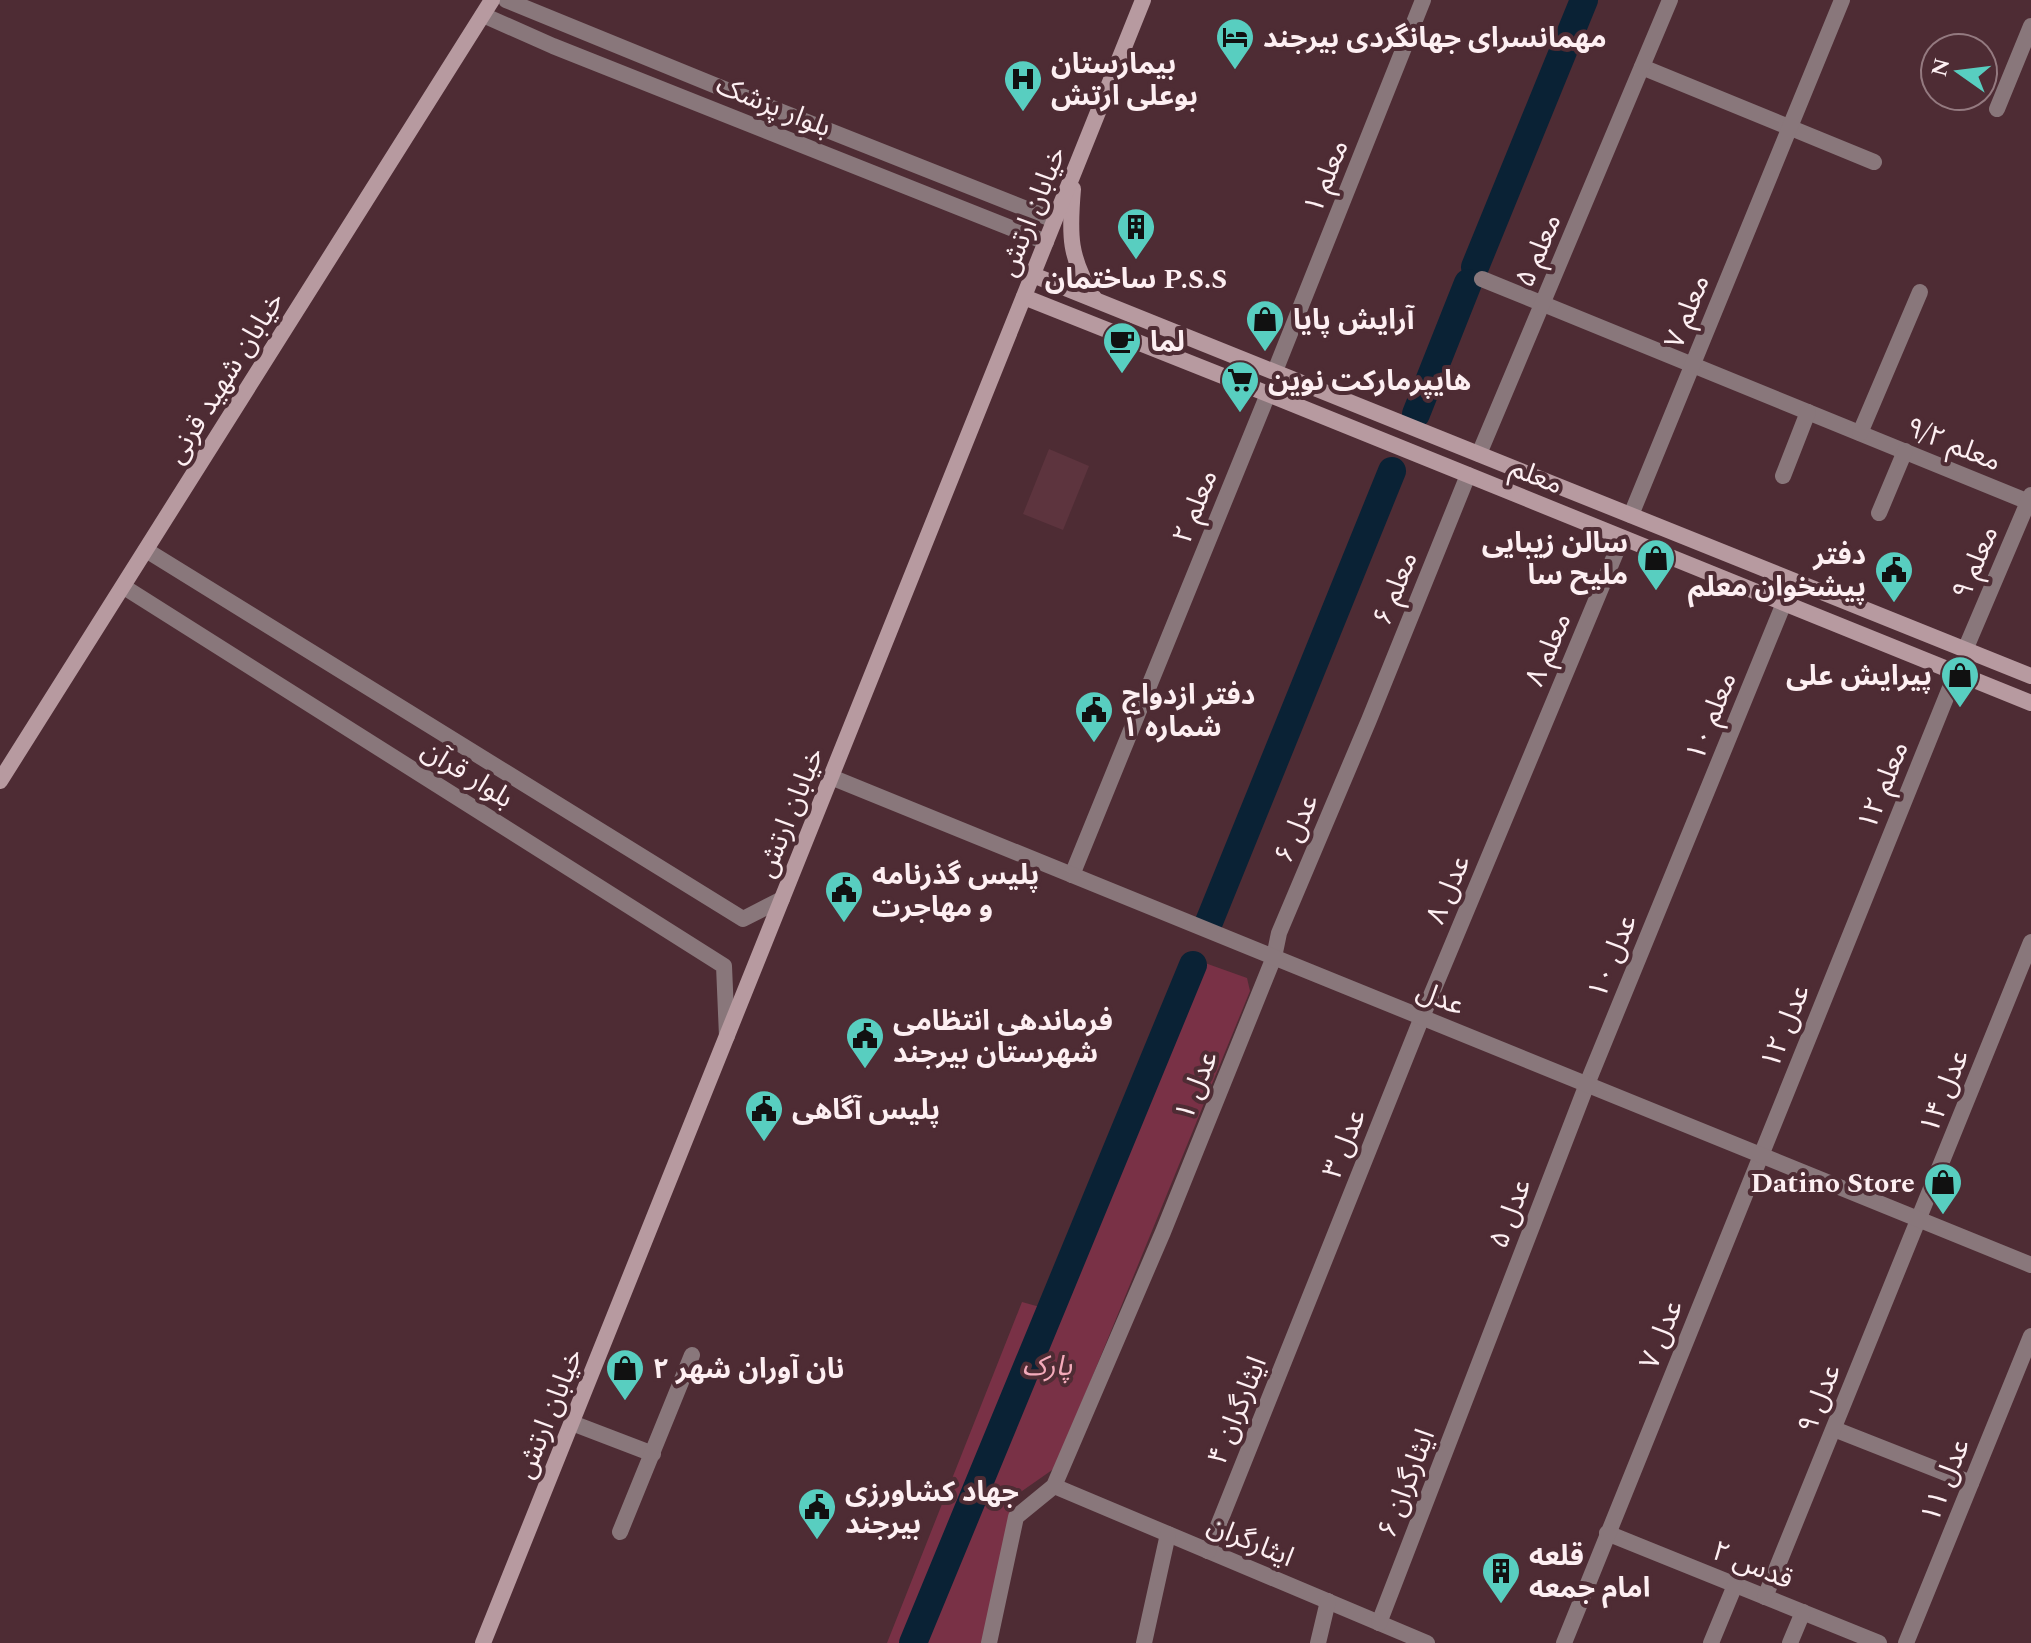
<svg xmlns="http://www.w3.org/2000/svg" width="2031" height="1643" font-family="Spectral,'Noto Sans Arabic',serif">
	<rect width="100%" height="100%" fill="#4e2c34"/>
	<polygon fill="#5d343e" points="1049,449 1089,466 1063,530 1023,514"/>
	<polygon fill="#793146" points="1191,958 1247,978 1250,991 1055,1468 1015,1496 982,1643 887,1643 1022,1302 1040,1307"/>
	<g fill="none" stroke-linecap="round" stroke-linejoin="round">
		<g stroke="#0a2235" stroke-width="28">
			<polyline points="1475,267 1584,0"/>
			<polyline points="1416,414 1468,283"/>
			<polyline points="1209,922 1392,471"/>
			<polyline points="913,1643 1193,965"/>
		</g>
		<g stroke="#89777b" stroke-width="16">
			<polyline points="1642,67 1874,162"/>
			<polyline points="1997,109 2031,26"/>
			<polyline points="1482,279 2031,503"/>
			<polyline points="1275,371 1423,0"/>
			<polyline points="1860,433 1920,292"/>
			<polyline points="1479,454 1670,0"/>
			<polyline points="1783,476 1808,412"/>
			<polyline points="1879,513 1905,451"/>
			<polyline points="1631,515 1842,0"/>
			<polyline points="146,550 743,919 782,899"/>
			<polyline points="124,587 724,966 727,1036"/>
			<polyline points="1965,650 2031,495"/>
			<polyline points="1072,875 1268,394"/>
			<polyline points="572,1423 653,1454"/>
			<polyline points="1834,1429 1971,1483"/>
			<polyline points="1054,1486 1427,1643"/>
			<polyline points="620,1532 692,1355"/>
			<polyline points="1607,1533 1879,1643"/>
			<polyline points="1208,1551 1422,1017 1622,538"/>
			<polyline points="1765,1597 2031,942"/>
			<polyline points="1379,1623 1587,1084 1784,603"/>
			<polyline points="989,1643 1016,1517 1054,1486 1163,1232 1274,957 1279,933 1369,720 1468,475"/>
			<polyline points="1144,1643 1168,1534"/>
			<polyline points="1318,1643 1328,1601"/>
			<polyline points="1564,1643 1956,673"/>
			<polyline points="1711,1643 1735,1585"/>
			<polyline points="1790,1643 1803,1612"/>
			<polyline points="1906,1643 2031,1336"/>
		</g>
		<g stroke="#89777b" stroke-width="16">
			<polyline points="506,0 714,85 1054,220"/>
			<polyline points="483,15 553,46 1046,242"/>
			<polyline points="831,777 2031,1265"/>
		</g>
		<g stroke="#b79aa0" stroke-width="16">
			<path d="M1073,189C1069,235 1069,258 1094,298"/>
			<polyline points="1033,275 2031,676"/>
			<polyline points="1024,297 1268,394 2031,703"/>
			<polyline points="0,781 492,0"/>
			<polyline points="483,1643 1143,0"/>
		</g>
	</g>
	<defs>
		<g id="hotel-pin" transform="scale(2)"><path d="M0 17L-7.5 6A9.5 9.5 0 1 1 7.5 6Z" fill="#58cec0" stroke="#4e2c34"/><path d="M-6-4.5h1.5V1H6V5H4.5V3h-9V5H-6ZM-4 0a1.8 1.8 0 1 1 3.6 0ZM.5 0V-2.5h3Q6-2.5 6 0Z" fill="#111"/></g>
		<g id="hospital-pin" transform="scale(2)"><path d="M0 17L-7.5 6A9.5 9.5 0 1 1 7.5 6Z" fill="#58cec0" stroke="#4e2c34"/><path d="M-5-5h3v3.5h4V-5h3V5h-3V1.5h-4V5h-3Z" fill="#111"/></g>
		<g id="building-pin" transform="scale(2)"><path d="M0 17L-7.5 6A9.5 9.5 0 1 1 7.5 6Z" fill="#58cec0" stroke="#4e2c34"/><path d="M-4-6H4V6H1V3H-1V6H-4ZM-2.5-4.3h1.7v1.8h-1.7ZM.8-4.3h1.7v1.8H.8ZM-2.5-1h1.7V.8h-1.7ZM.8-1h1.7V.8H.8Z" fill="#111"/></g>
		<g id="shop-pin" transform="scale(2)"><path d="M0 17L-7.5 6A9.5 9.5 0 1 1 7.5 6Z" fill="#58cec0" stroke="#4e2c34"/><path d="M-5-2.5h2.3a2.7 3.5 0 0 1 5.4 0H5L5.5 6h-11ZM-1.5-2.5h3a1.5 2.3 0 0 0-3 0Z" fill="#111"/></g>
		<g id="cafe-pin" transform="scale(2)"><path d="M0 17L-7.5 6A9.5 9.5 0 1 1 7.5 6Z" fill="#58cec0" stroke="#4e2c34"/><path d="M-5.5-4.5H6V0H3Q3 3.5 0 3.5H-2.5Q-5.5 3.5-5.5 0ZM3-3.2v2h1.7v-2ZM-6 4.5H4V6H-6Z" fill="#111"/></g>
		<g id="supermarket-pin" transform="scale(2)"><path d="M0 17L-7.5 6A9.5 9.5 0 1 1 7.5 6Z" fill="#58cec0" stroke="#4e2c34"/><path d="M-6-5.5h2.5l.6 2H6L4.5 2H-2.5L-4.4-4H-6ZM-1.5 3.2a1.3 1.3 0 1 0 .1 0ZM3 3.2a1.3 1.3 0 1 0 .1 0Z" fill="#111"/></g>
		<g id="civic-pin" transform="scale(2)"><path d="M0 17L-7.5 6A9.5 9.5 0 1 1 7.5 6Z" fill="#58cec0" stroke="#4e2c34"/><path d="M-.6-6.5H3V-4.5H.6V-3L4-1V1h2V6H-6V1h2V-1L-.6-3ZM-1.2 2.5V6h2.4V2.5Z" fill="#111"/></g>
	</defs>
	<g fill-rule="evenodd">
		<use href="#hotel-pin" x="1235" y="37"/>
		<use href="#hospital-pin" x="1023" y="79"/>
		<use href="#building-pin" x="1136" y="227"/>
		<use href="#shop-pin" x="1265" y="319"/>
		<use href="#cafe-pin" x="1122" y="341"/>
		<use href="#supermarket-pin" x="1240" y="380"/>
		<use href="#shop-pin" x="1656" y="558"/>
		<use href="#civic-pin" x="1894" y="570"/>
		<use href="#shop-pin" x="1960" y="675"/>
		<use href="#civic-pin" x="1094" y="710"/>
		<use href="#civic-pin" x="844" y="890"/>
		<use href="#civic-pin" x="865" y="1036"/>
		<use href="#civic-pin" x="764" y="1109"/>
		<use href="#shop-pin" x="1943" y="1182"/>
		<use href="#shop-pin" x="625" y="1368"/>
		<use href="#civic-pin" x="817" y="1507"/>
		<use href="#building-pin" x="1501" y="1571"/>
	</g>
	<g text-anchor="middle" stroke-width="8" stroke-linejoin="round" paint-order="stroke">
		<g font-size="28" font-weight="bold" fill="#fdeff2" stroke="#4e2c34" text-anchor="start">
			<text x="1263" y="47">مهمانسرای جهانگردی بیرجند</text>
			<text x="1051" y="73">بیمارستان<tspan x="1051" dy="32">بوعلی ارتش</tspan></text>
			<text x="1136" y="288" text-anchor="middle">ساختمان P.S.S</text>
			<text x="1293" y="329">آرایش پایا</text>
			<text x="1150" y="351">لما</text>
			<text x="1268" y="390">هایپرمارکت نوین</text>
			<text x="1628" y="552" text-anchor="end">سالن زیبایی<tspan x="1628" dy="32">ملیح سا</tspan></text>
			<text x="1866" y="564" text-anchor="end">دفتر<tspan x="1866" dy="32">پیشخوان معلم</tspan></text>
			<text x="1932" y="685" text-anchor="end">پیرایش علی</text>
			<text x="1122" y="704">دفتر ازدواج<tspan x="1122" dy="32">شماره ۱</tspan></text>
			<text x="872" y="884">پلیس گذرنامه<tspan x="872" dy="32">و مهاجرت</tspan></text>
			<text x="893" y="1030">فرماندهی انتظامی<tspan x="893" dy="32">شهرستان بیرجند</tspan></text>
			<text x="792" y="1119">پلیس آگاهی</text>
			<text x="1915" y="1192" text-anchor="end">Datino Store</text>
			<text x="653" y="1378">نان آوران شهر ۲</text>
			<text x="845" y="1501">جهاد کشاورزی<tspan x="845" dy="32">بیرجند</tspan></text>
			<text x="1529" y="1565">قلعه<tspan x="1529" dy="32">امام جمعه</tspan></text>
		</g>
		<g font-size="28" fill="#fdeff2" stroke="#4e2c34">
			<text transform="translate(774 105) rotate(22)" y="10">بلوار پزشک</text>
			<text transform="translate(1325 176) rotate(-68)" y="10">معلم ۱</text>
			<text transform="translate(1031 211) rotate(-68)" y="10">خیابان ارتش</text>
			<text transform="translate(1537 250) rotate(-67)" y="10">معلم ۵</text>
			<text transform="translate(1686 311) rotate(-68)" y="10">معلم ۷</text>
			<text transform="translate(224 377) rotate(-58)" y="10">خیابان شهید قرنی</text>
			<text transform="translate(1954 443) rotate(22)" y="10">معلم ۹/۲</text>
			<text transform="translate(1537 475) rotate(22)" y="10">معلم</text>
			<text transform="translate(1194 506) rotate(-68)" y="10">معلم ۲</text>
			<text transform="translate(1974 562) rotate(-67)" y="10">معلم ۹</text>
			<text transform="translate(1394 588) rotate(-68)" y="10">معلم ۶</text>
			<text transform="translate(1547 649) rotate(-67)" y="10">معلم ۸</text>
			<text transform="translate(1710 716) rotate(-68)" y="10">معلم ۱۰</text>
			<text transform="translate(468 773) rotate(32)" y="10">بلوار قرآن</text>
			<text transform="translate(1882 785) rotate(-68)" y="10">معلم ۱۲</text>
			<text transform="translate(789 812) rotate(-68)" y="10">خیابان ارتش</text>
			<text transform="translate(1295 828) rotate(-67)" y="10">عدل ۶</text>
			<text transform="translate(1447 889) rotate(-67)" y="10">عدل ۸</text>
			<text transform="translate(1611 956) rotate(-68)" y="10">عدل ۱۰</text>
			<text transform="translate(1441 997) rotate(22)" y="10">عدل</text>
			<text transform="translate(1784 1026) rotate(-68)" y="10">عدل ۱۲</text>
			<text transform="translate(1195 1085) rotate(-68)" y="10">عدل ۱</text>
			<text transform="translate(1943 1091) rotate(-68)" y="10">عدل ۱۴</text>
			<text transform="translate(1343 1143) rotate(-68)" y="10">عدل ۳</text>
			<text transform="translate(1509 1213) rotate(-69)" y="10">عدل ۵</text>
			<text transform="translate(1660 1334) rotate(-68)" y="10">عدل ۷</text>
			<text transform="translate(1818 1398) rotate(-68)" y="10">عدل ۹</text>
			<text transform="translate(1236 1410) rotate(-68)" y="10">ایثارگران ۴</text>
			<text transform="translate(548 1413) rotate(-68)" y="10">خیابان ارتش</text>
			<text transform="translate(1944 1480) rotate(-68)" y="10">عدل ۱۱</text>
			<text transform="translate(1405 1483) rotate(-69)" y="10">ایثارگران ۶</text>
			<text transform="translate(1251 1540) rotate(23)" y="10">ایثارگران</text>
			<text transform="translate(1753 1564) rotate(22)" y="10">قدس ۲</text>
		</g>
		<g font-size="28" font-style="italic" fill="#f4abbb" stroke="#4e2c34">
			<text x="1047" y="1375">پارک</text>
		</g>
	</g>
	<g transform="translate(1959 72) rotate(284)"><circle r="38" fill="#4e2c34" stroke="#947a80" stroke-width="2"/>
	<path d="M0-6L14 30L0 20L-14 30Z" fill="#58cec0"/>
	<text y="-12" font-size="22" font-weight="bold" text-anchor="middle" fill="#fdeff2">N</text>
	</g>
</svg>
